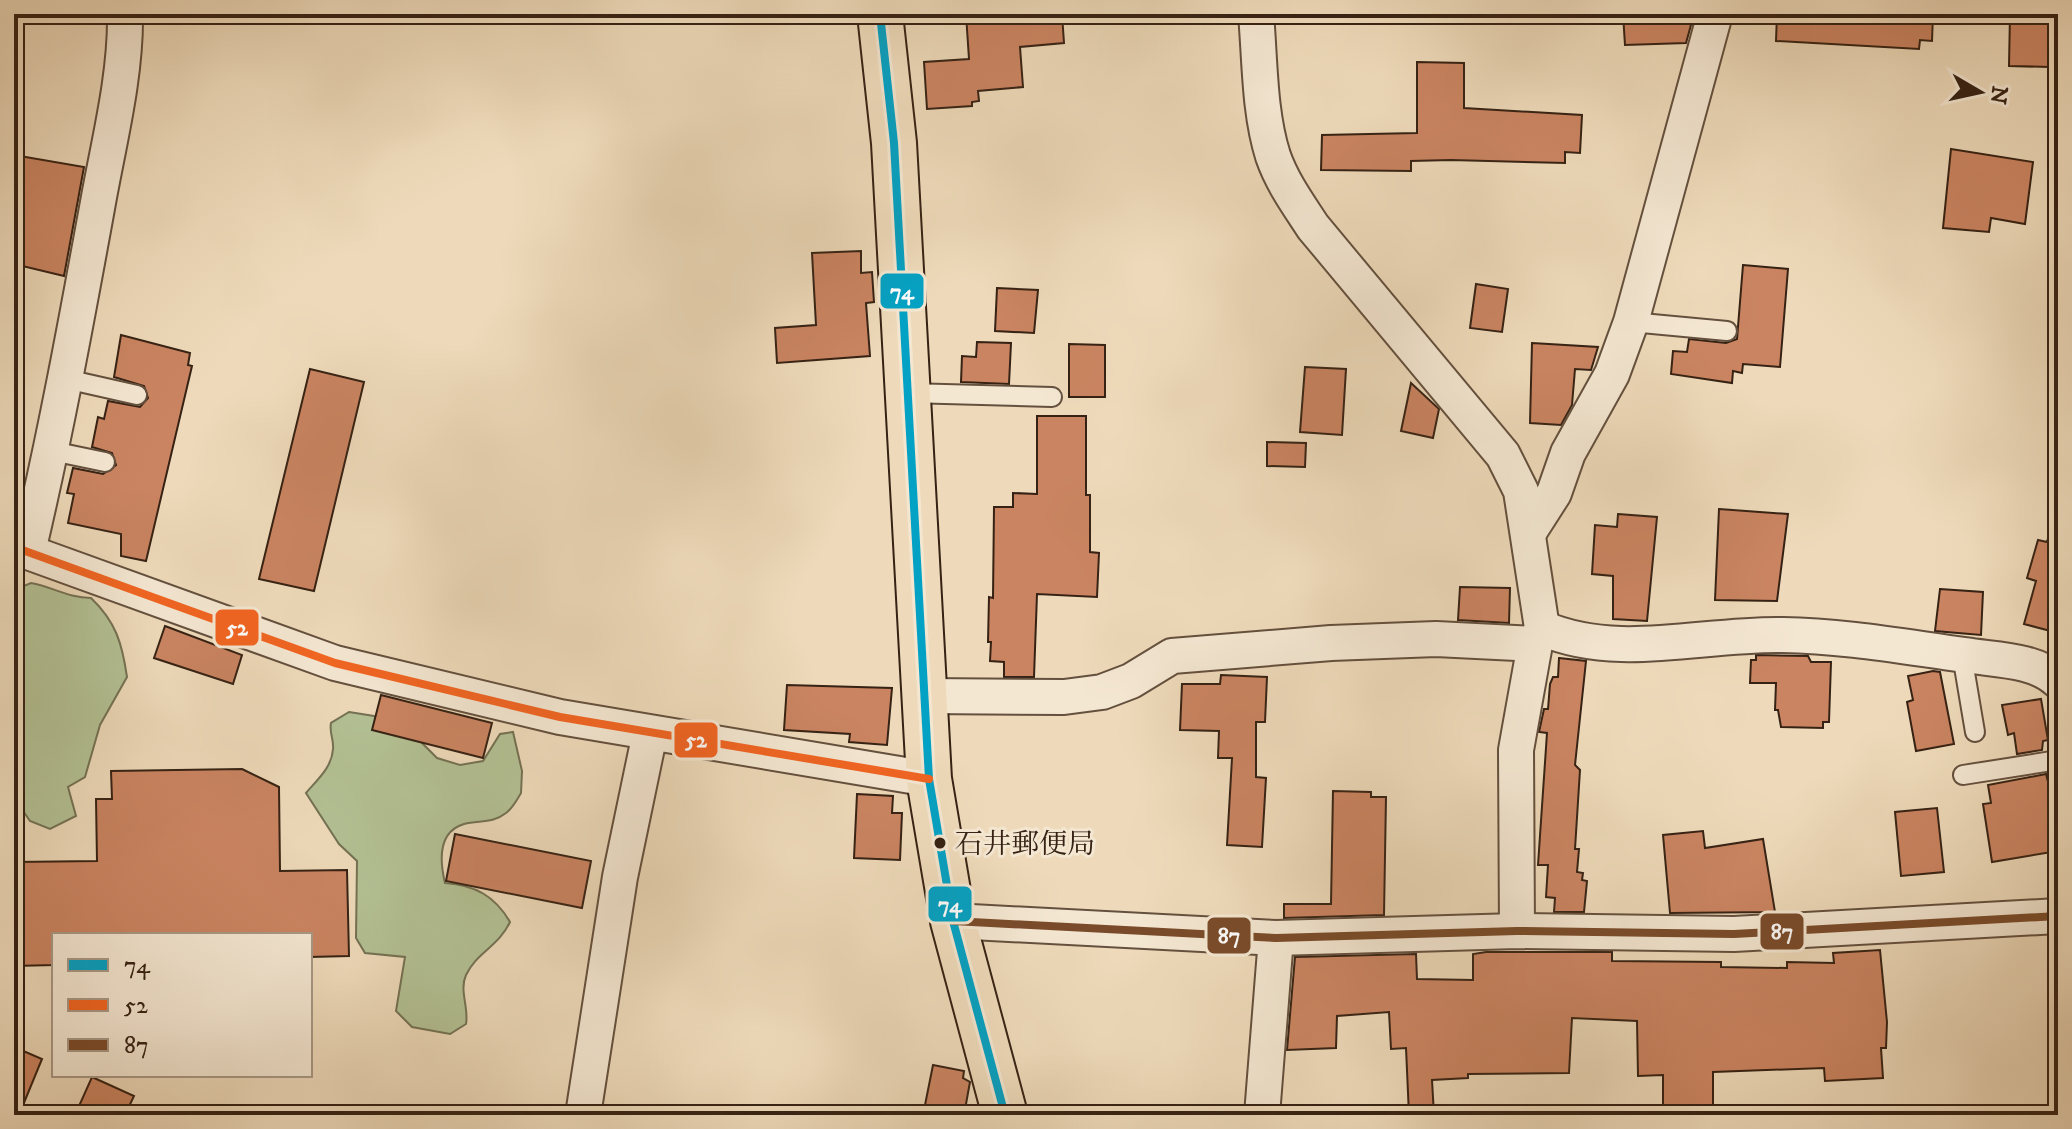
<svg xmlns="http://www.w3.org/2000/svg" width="2072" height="1129" font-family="'IM FELL DW Pica','Noto Serif JP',serif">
	<rect width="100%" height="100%" fill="#eedaba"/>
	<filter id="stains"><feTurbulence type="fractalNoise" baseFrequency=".0025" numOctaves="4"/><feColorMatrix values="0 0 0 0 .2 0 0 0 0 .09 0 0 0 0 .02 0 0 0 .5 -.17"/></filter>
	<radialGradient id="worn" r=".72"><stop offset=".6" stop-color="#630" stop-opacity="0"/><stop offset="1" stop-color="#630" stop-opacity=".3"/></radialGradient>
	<g fill="#b3c194" stroke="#747254" stroke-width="2">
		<path d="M31,583C53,587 68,598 91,598C116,622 122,643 127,677L100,725L85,777L68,787L76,816L50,829L30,821L19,805H14V590Z"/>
		<path d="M349,712L374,716L395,734L420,741L437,758L460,765L483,761L500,734L513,732L522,771L521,793C517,800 512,809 506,813C492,824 480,820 464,824C437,832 440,862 445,883C475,885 495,896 510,922C499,946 476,953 466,975C459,990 469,1008 466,1024L450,1034L412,1027L396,1011L405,957L365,953L356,938L357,861L339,844L306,793C318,779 332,767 333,749C334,739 329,733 331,723Z"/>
	</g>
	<g fill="#ca8461" stroke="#362214" stroke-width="2">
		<polygon points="966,14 1062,14 1064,43 1020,47 1023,87 978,91 979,101 972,102 972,106 927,109 924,62 969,59"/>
		<polygon points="1623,14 1694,14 1686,43 1625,45"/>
		<polygon points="1777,14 1933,14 1932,41 1920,40 1919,49 1776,41"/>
		<polygon points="2010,14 2051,14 2049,67 2009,66"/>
		<polygon points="1417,62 1464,63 1464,108 1582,115 1580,153 1565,152 1565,163 1451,160 1411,161 1411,171 1321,170 1322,135 1417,133"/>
		<polygon points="1951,149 2033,162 2025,224 1991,218 1989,232 1943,228"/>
		<polygon points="14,155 84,167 64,276 14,264 24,193 14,192"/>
		<polygon points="861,251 861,273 872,272 874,302 866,303 870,356 777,363 775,328 816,325 812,253"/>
		<polygon points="1743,265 1788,269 1780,367 1743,364 1742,373 1733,371 1732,383 1671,374 1673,351 1687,352 1689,339 1726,343 1737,339"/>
		<polygon points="1476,284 1508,289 1502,332 1470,328"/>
		<polygon points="997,288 1038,290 1034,333 995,331"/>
		<polygon points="121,335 190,353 188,365 192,366 146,561 121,556 121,534 68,523 74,494 67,493 73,468 103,474 116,465 112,453 92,447 98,417 104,419 108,401 140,407 148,398 144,386 114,377"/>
		<polygon points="977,342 1011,343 1009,384 961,382 962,356 976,357"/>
		<polygon points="1532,343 1598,347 1591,370 1575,369 1572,405 1561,425 1530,423"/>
		<polygon points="1069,344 1105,345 1105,397 1069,397"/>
		<polygon points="1305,367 1346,369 1342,435 1300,432"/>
		<polygon points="310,369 364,382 314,591 259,579"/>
		<polygon points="1411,383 1439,409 1433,438 1401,431"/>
		<polygon points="1037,416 1086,416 1086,495 1090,495 1090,552 1099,553 1097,597 1037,594 1034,677 1004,677 1004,662 990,661 991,642 988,642 989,597 993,598 994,507 1013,507 1013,493 1037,494"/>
		<polygon points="1267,442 1306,443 1305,467 1267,466"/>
		<polygon points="1719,509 1788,514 1777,601 1715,600"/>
		<polygon points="1618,514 1657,517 1647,621 1613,619 1613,576 1592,574 1595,525 1617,527"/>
		<polygon points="2051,528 2058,529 2058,633 2024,624 2036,581 2027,578 2038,540 2047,542"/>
		<polygon points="1460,587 1510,588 1509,623 1458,620"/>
		<polygon points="1940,589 1983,592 1981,635 1935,631"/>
		<polygon points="165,626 242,655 233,684 154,658"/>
		<polygon points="1756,655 1808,656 1811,662 1831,662 1829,722 1823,722 1823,728 1781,727 1778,710 1775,710 1776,683 1750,683 1751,660 1756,660"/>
		<polygon points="1559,658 1586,661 1575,765 1580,770 1575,849 1579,849 1577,872 1583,873 1582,880 1587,881 1584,912 1554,912 1555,898 1546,897 1548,865 1538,865 1547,733 1539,732 1544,709 1548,709 1550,684 1553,677 1558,677"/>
		<polygon points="1933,671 1940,672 1954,744 1916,751 1907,702 1913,700 1908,676"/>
		<polygon points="1221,675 1267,677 1265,722 1256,722 1256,777 1266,778 1262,847 1227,845 1232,758 1218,758 1219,731 1180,730 1182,684 1220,684"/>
		<polygon points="787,685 892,688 887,745 849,742 850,734 784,730"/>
		<polygon points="381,695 492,723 483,758 372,730"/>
		<polygon points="2041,699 2048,740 2043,741 2042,750 2017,754 2014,733 2008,735 2002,705"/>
		<polygon points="242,769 279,787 280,871 347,870 349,956 310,957 310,935 54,935 54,965 14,966 14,862 97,861 96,799 112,799 111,771"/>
		<polygon points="2046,774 2058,821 2053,822 2058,851 1992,862 1983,804 1991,803 1988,785"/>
		<polygon points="1333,791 1371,792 1371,797 1386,797 1384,915 1284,918 1284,904 1331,904"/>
		<polygon points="857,794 893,796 892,813 902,813 900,860 854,858"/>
		<polygon points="1937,808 1944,872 1901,876 1895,812"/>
		<polygon points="1703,831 1705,848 1763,839 1775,912 1670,913 1663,835"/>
		<polygon points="455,834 591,861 582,908 446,881"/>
		<polygon points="1880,950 1887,1022 1886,1048 1881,1048 1883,1078 1825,1081 1824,1068 1713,1072 1713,1115 1663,1115 1663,1075 1638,1076 1637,1021 1572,1018 1569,1073 1468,1074 1468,1078 1432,1080 1434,1115 1409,1115 1406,1048 1391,1049 1389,1012 1337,1016 1336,1048 1287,1050 1295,957 1416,954 1417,979 1473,980 1473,954 1486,952 1612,952 1612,961 1721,962 1721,967 1787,968 1787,962 1834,963 1833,953"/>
		<polygon points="14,1047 42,1059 19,1115 14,1115"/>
		<polygon points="933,1065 964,1071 963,1078 970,1082 964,1115 923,1115"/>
		<polygon points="92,1077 134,1096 125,1115 75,1115"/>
	</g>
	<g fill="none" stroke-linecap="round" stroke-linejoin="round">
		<g stroke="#64503e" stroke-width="22">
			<g id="lane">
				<polyline points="1631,322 1727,331"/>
				<polyline points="66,379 137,395"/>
				<polyline points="908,393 1052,397"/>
				<polyline points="52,451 105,462"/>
				<polyline points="1962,655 1975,732"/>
				<polyline points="1963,775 2058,760"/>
			</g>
		</g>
		<g stroke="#64503e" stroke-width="38">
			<g id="street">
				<path d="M1256,14C1260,60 1259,112 1273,156C1282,182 1298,204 1313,227L1503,455L1521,491L1542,628L1535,644L1516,750L1517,931"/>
				<polyline points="1529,532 1554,493 1568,453 1612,374 1631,322 1715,14"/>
				<polyline points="14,547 335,663 560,717 929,779"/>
				<path d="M28,551C55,437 76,323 97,208C108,145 126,78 125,14"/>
				<path d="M1542,628C1619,661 1703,633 1783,635C1845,636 1905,647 1965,655C1995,660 2035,659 2058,681"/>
				<polyline points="925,696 1064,697 1102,692 1131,681 1172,656 1331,643 1436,639 1535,644"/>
				<polyline points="953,921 1276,938 1517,931 1734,934 2058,916"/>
				<polyline points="583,1115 620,877 650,733"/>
				<polyline points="1262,1115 1276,938"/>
			</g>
		</g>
		<g stroke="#362214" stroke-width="48">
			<polyline id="primary" points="880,14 894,143 929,779 953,921 1005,1115"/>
		</g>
		<use href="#lane" stroke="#f4e7d2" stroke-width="18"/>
		<use href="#street" stroke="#f4e7d2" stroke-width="34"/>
		<use href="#primary" stroke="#eedaba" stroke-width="44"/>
		<g stroke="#f4e7d2" stroke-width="14">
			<polyline id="bus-1" points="880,14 894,143 929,779 953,921 1005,1115"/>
		</g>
		<g stroke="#f4e7d2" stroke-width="14">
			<polyline id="bus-2" points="14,547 335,663 560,717 929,779"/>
		</g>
		<g stroke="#f4e7d2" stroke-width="14">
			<polyline id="bus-3" points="953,921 1276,938 1517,931 1734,934 2058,916"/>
		</g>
		<use href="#bus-1" stroke="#03a2c5" stroke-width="8"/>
		<use href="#bus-2" stroke="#f26522" stroke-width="8"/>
		<use href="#bus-3" stroke="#7a4b2a" stroke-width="8"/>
	</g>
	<circle fill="#362214" stroke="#f4e7d2" stroke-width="3" cx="940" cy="843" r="7"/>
	<g text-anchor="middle" stroke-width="6" stroke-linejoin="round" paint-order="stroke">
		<g font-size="28" fill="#362214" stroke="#f4e7d2" text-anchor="start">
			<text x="955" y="853">石井郵便局</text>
		</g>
	</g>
	<g stroke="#f4e7d2" stroke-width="3">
		<rect x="879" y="272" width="46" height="38" rx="8" fill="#03a2c5"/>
		<rect x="214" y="608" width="46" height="39" rx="8" fill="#f26522"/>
		<rect x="673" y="721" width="46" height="38" rx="8" fill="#f26522"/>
		<rect x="927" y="885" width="46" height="38" rx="8" fill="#03a2c5"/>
		<rect x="1759" y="912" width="46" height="39" rx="8" fill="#7a4b2a"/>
		<rect x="1206" y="916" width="46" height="39" rx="8" fill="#7a4b2a"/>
	</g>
	<g font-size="22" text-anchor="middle" font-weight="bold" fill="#fff">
		<text x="902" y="299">74</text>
		<text x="237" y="635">52</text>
		<text x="696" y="747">52</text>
		<text x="950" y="912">74</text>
		<text x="1782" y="939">87</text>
		<text x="1229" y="943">87</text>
	</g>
	<rect width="2072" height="1129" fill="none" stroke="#eedaba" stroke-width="48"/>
	<rect x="16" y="16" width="2040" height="1097" fill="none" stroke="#362214" stroke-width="4"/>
	<rect x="24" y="24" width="2024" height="1081" fill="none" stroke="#362214" stroke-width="2"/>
	<rect x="52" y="933" width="260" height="144" fill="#f4e7d2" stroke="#a89886" stroke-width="2"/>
	<rect x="68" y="959" width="40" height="12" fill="#03a2c5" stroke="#a89886" stroke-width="2"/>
	<text x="124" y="973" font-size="24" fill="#362214">74</text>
	<rect x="68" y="999" width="40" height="12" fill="#f26522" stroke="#a89886" stroke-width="2"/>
	<text x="124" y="1013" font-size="24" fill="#362214">52</text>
	<rect x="68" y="1039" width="40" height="12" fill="#7a4b2a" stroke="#a89886" stroke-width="2"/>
	<text x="124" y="1053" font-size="24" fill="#362214">87</text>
	<g transform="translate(1980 92) rotate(99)" stroke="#f4e7d2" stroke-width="6" paint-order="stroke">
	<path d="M0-6L14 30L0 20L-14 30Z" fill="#362214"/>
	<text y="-12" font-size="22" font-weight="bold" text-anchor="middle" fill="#362214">N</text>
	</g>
	<rect width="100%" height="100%" filter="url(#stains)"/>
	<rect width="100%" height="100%" fill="url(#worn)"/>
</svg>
